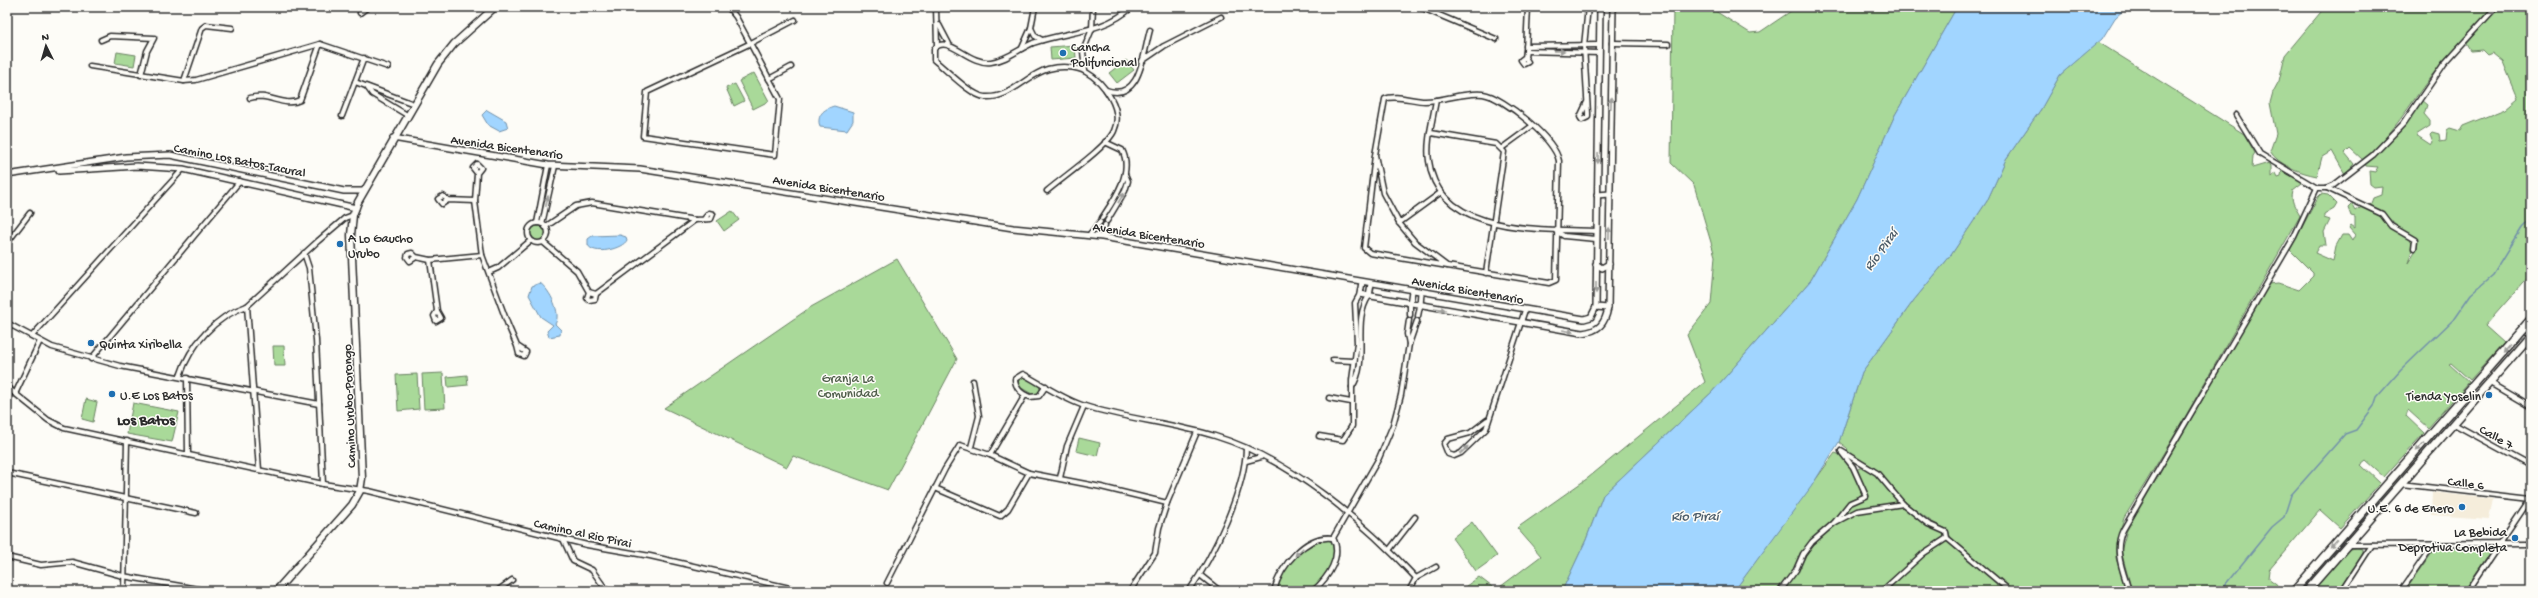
<svg xmlns="http://www.w3.org/2000/svg" width="2538" height="598" font-family="'Gochi Hand',sans-serif">
	<rect width="100%" height="100%" fill="#fdfcf7"/>
	<filter id="ink" filterUnits="userSpaceOnUse"><feTurbulence type="fractalNoise" baseFrequency=".025" numOctaves="2"/><feDisplacementMap in="SourceGraphic" scale="8" xChannelSelector="R" yChannelSelector="G"/><feConvolveMatrix kernelMatrix="1 2 1 2 8 2 1 2 1" color-interpolation-filters="sRGB"/></filter>
	<g filter="url(#ink)">
		<polygon fill="#f5eddb" points="2432,492 2493,499 2489,519 2431,515"/>
		<g fill="#a9d999" stroke="#6a8262">
			<polygon points="1673,7 1709,7 1750,33 1760,32 1797,7 1957,7 1895,115 1857,199 1811,280 1712,392 1603,495 1586,540 1562,591 1459,591 1479,577 1496,590 1541,556 1517,528 1588,478 1705,382 1687,335 1711,304 1715,256 1694,185 1671,163"/>
			<path d="M2325,7H2494C2474,30 2451,51 2432,75C2410,104 2392,136 2363,160L2350,148L2345,153L2354,164L2345,174L2332,151L2322,157L2317,176C2301,173 2278,165 2270,151L2276,134L2270,103L2273,92L2279,81L2285,55Z"/>
			<path d="M2498,7H2531V274L2485,326L2504,343L2470,380L2451,363L2449,364L2469,382L2428,428L2408,410L2406,416L2424,433L2384,477L2366,461L2361,465L2380,483L2340,528L2320,510L2269,570L2268,578L2286,591H2132L2121,551L2127,530L2269,284L2278,283L2299,290L2313,276V273L2290,250L2318,197L2321,194L2328,195L2337,204L2334,209L2324,215V218L2330,220L2324,232L2326,245H2319L2315,253L2333,261L2336,246L2342,235H2348L2352,241L2355,235L2349,228L2351,225L2355,228V217L2351,216L2348,208L2352,204L2356,211L2363,206C2369,210 2379,213 2385,219C2393,228 2399,234 2411,239L2413,247L2408,263L2417,248V239L2400,230L2384,213L2370,206L2373,198L2381,195L2382,186L2374,187L2370,184L2369,171L2375,172L2378,167L2366,166L2365,164C2389,147 2404,122 2421,100L2427,105L2424,114L2430,121V126L2416,135L2431,145L2433,142L2430,134L2432,132L2439,134L2440,141L2446,140L2447,130L2450,128L2460,131L2463,126L2505,109L2518,98L2503,62L2492,53L2487,55L2482,50L2471,51L2467,44Z"/>
			<path d="M2098,42L2244,134L2255,153L2253,156L2252,168L2269,163L2271,166V177L2276,173L2278,177L2281,176L2282,170L2300,180L2302,183L2293,190C2290,202 2295,206 2300,216L2177,431L2124,518L2116,543V558L2126,591H2013L1951,539L1948,530L1932,522L1905,502L1875,468L1849,454L1847,448L1839,442L1862,372L1914,300L1951,255L1987,201L2006,159L2041,109L2060,75Z"/>
			<polygon points="1075,45 1076,58 1051,60 1050,47"/>
			<polygon points="117,52 136,55 134,66 115,63"/>
			<polygon points="1126,60 1134,70 1117,83 1109,73"/>
			<polygon points="754,73 769,101 753,109 739,81"/>
			<polygon points="735,84 744,101 734,106 726,88"/>
			<polygon points="732,211 739,220 724,231 717,221"/>
			<circle cx="538" cy="234" r="9"/>
			<polygon points="897,259 957,359 888,490 793,456 787,467 664,408 811,307"/>
			<polygon points="273,346 284,346 285,366 274,366"/>
			<polygon points="443,373 445,408 424,409 422,374"/>
			<polygon points="417,374 419,409 398,411 396,375"/>
			<polygon points="467,375 468,385 448,387 447,377"/>
			<polygon points="1022,377 1039,385 1040,390 1038,394 1032,394 1018,386 1018,379"/>
			<polygon points="86,399 97,402 93,422 82,419"/>
			<polygon points="133,403 179,412 172,442 127,434"/>
			<polygon points="1079,438 1100,443 1097,456 1076,451"/>
			<path d="M1835,453C1852,458 1858,478 1865,493L1863,497L1852,500L1833,523L1803,552L1798,558L1795,569L1779,591H1734Z"/>
			<path d="M1860,468C1877,467 1891,491 1900,502L1855,510L1837,520L1851,503L1867,495L1856,470Z"/>
			<path d="M1901,505L1929,527L1942,531L1945,536L1880,591H1781C1800,563 1818,525 1853,514C1868,509 1885,508 1901,505Z"/>
			<polygon points="1472,522 1497,556 1476,571 1452,538"/>
			<path d="M1328,539L1332,542C1340,560 1322,580 1309,591H1277C1281,567 1305,543 1328,539Z"/>
			<path d="M1947,540L2009,591H1885C1904,572 1924,554 1947,540Z"/>
			<polygon points="2487,547 2491,551 2464,591 2405,591 2435,549"/>
			<polygon points="2357,548 2363,549 2363,553 2339,591 2318,591 2314,588 2349,549"/>
		</g>
		<g fill="#a1d5ff" stroke="#7291aa">
			<polygon points="1957,7 2127,7 2115,18 2102,39 2060,75 2041,109 2006,159 1987,201 1951,255 1914,300 1862,372 1839,442 1811,487 1734,591 1562,591 1586,540 1603,495 1712,392 1811,280 1857,199 1895,115"/>
			<path d="M834,106L853,112V121L847,130L820,127C816,115 824,109 834,106Z"/>
			<polygon points="487,110 506,121 508,128 499,131 488,125 482,115"/>
			<path d="M620,235L626,237L627,240C623,249 593,256 588,245V239L592,236Z"/>
			<path d="M540,283C550,290 562,314 555,324L561,330L560,335L549,337L547,331L553,325L541,317L529,295L532,286Z"/>
		</g>
		<g fill="none" stroke-linecap="round" stroke-linejoin="round">
			<polyline stroke="#7291aa" stroke-width="1.5" points="2220,591 2272,527 2284,517 2291,495 2345,434 2356,430 2374,406 2377,397 2401,370 2453,320 2471,294 2493,275 2522,228 2531,219"/>
			<g stroke="#2b2b2b" stroke-width="7">
				<g id="minor">
					<polyline points="728,7 736,17 780,99 775,155 643,136 647,92 749,44 795,20"/>
					<polyline points="936,7 937,46"/>
					<polyline points="1420,7 1496,39"/>
					<polyline points="360,13 368,7"/>
					<polyline points="939,25 949,44"/>
					<polyline points="1031,28 1035,36 1042,40"/>
					<polyline points="101,40 110,36 154,38 147,51 141,75"/>
					<polyline points="1612,43 1668,44"/>
					<polyline points="1526,46 1599,45"/>
					<polyline points="1022,48 1031,28 1035,7"/>
					<polyline points="1526,51 1599,53"/>
					<polyline points="1525,57 1528,62 1524,64 1521,60 1525,57 1526,51 1528,7"/>
					<polyline points="1142,61 1164,46 1221,17"/>
					<polyline points="90,66 184,81 196,80 320,44 388,67"/>
					<polyline points="1085,71 1083,51 1092,29 1093,7"/>
					<polyline points="769,79 791,67"/>
					<polyline points="184,81 202,28 206,25 232,28"/>
					<polyline points="355,82 414,104"/>
					<polyline points="367,87 372,94 407,115"/>
					<path d="M1106,90C1141,102 1143,54 1150,30"/>
					<path d="M250,98C267,92 284,108 300,100L320,44"/>
					<path d="M1436,100C1433,119 1426,142 1429,161C1438,235 1541,229 1596,231"/>
					<polyline points="1587,102 1580,117 1582,120 1588,117 1588,113 1584,46 1588,7"/>
					<polyline points="2236,115 2260,154 2317,188"/>
					<polyline points="342,116 364,58"/>
					<polyline points="1431,133 1496,144 1504,152 1486,273"/>
					<polyline points="1502,148 1532,126"/>
					<path d="M1375,155L1364,248L1370,253L1549,283L1556,280L1559,161C1555,139 1504,97 1483,94C1463,92 1444,101 1425,101C1413,101 1395,94 1385,99L1375,155L1383,193L1399,223L1415,242L1447,266"/>
					<polyline points="477,173 481,168 477,164 473,168 477,173 475,201 482,255 508,325 517,346 519,354 524,356 526,352 517,346"/>
					<polyline points="2327,188 2382,214 2391,226 2415,240 2414,248"/>
					<path d="M1047,191C1062,178 1107,147 1114,131C1124,110 1104,82 1086,72C1076,66 1059,66 1048,69C1026,75 1010,99 985,97C970,95 947,70 934,60V49C948,33 968,65 991,62C1007,60 1019,49 1033,43C1067,31 1104,33 1132,7"/>
					<polyline points="448,200 442,204 438,199 443,196 448,200 475,201"/>
					<path d="M1102,218C1114,200 1134,172 1122,150L1105,142"/>
					<polyline points="1107,221 1125,191 1128,181 1125,174"/>
					<circle cx="538" cy="233" r="10"/>
					<polyline points="537,223 548,165"/>
					<polyline points="1399,223 1440,193"/>
					<polyline points="542,224 555,166"/>
					<polyline points="545,227 576,206 592,203 695,220 711,219 713,214 709,213 704,219"/>
					<polyline points="1556,231 1564,236 1596,239"/>
					<polyline points="1089,235 1100,222"/>
					<polyline points="1102,237 1105,225"/>
					<polyline points="543,242 577,271 589,292 596,294 695,220"/>
					<polyline points="7,243 30,213"/>
					<polyline points="304,253 309,268 316,340 323,484"/>
					<polyline points="416,257 410,261 407,257 408,254 412,253 416,257 430,260 482,255"/>
					<polyline points="430,260 437,311 441,318 436,321 434,316 437,311"/>
					<polyline points="489,272 498,268 530,241"/>
					<polyline points="589,292 587,298 589,300 595,299 596,294"/>
					<polyline points="247,306 259,470"/>
					<polyline points="1410,315 1410,304"/>
					<polyline points="1418,316 1420,306"/>
					<polyline points="1409,320 1407,334 1409,344"/>
					<polyline points="7,323 52,347 120,366 319,404"/>
					<polyline points="32,336 183,169"/>
					<polyline points="91,359 240,181"/>
					<polyline points="1333,360 1353,361"/>
					<path d="M180,376C190,345 216,316 247,306L318,241L345,218L353,215"/>
					<polyline points="187,378 188,454"/>
					<polyline points="2490,383 2531,407"/>
					<path d="M1046,386L1039,396L1030,397C1022,394 1015,388 1015,379L1023,374C1042,384 1064,400 1085,406C1127,419 1172,423 1215,436C1290,459 1363,521 1416,578"/>
					<polyline points="7,387 48,420 64,428 323,484 369,491 587,545 650,556 803,591"/>
					<path d="M1352,387C1370,360 1351,322 1369,296"/>
					<polyline points="15,394 40,341"/>
					<polyline points="1329,398 1351,402"/>
					<polyline points="7,405 10,389"/>
					<polyline points="1487,420 1470,433 1448,439 1444,444 1448,454 1454,456 1461,453 1486,429 1525,310"/>
					<polyline points="2454,424 2531,466"/>
					<polyline points="1319,436 1343,440 1352,426 1352,380 1357,343 1355,303 1360,294"/>
					<polyline points="971,447 979,416 973,381"/>
					<polyline points="1841,451 1877,473 1903,504 1928,524 1946,532 1947,538 2010,591"/>
					<polyline points="990,455 1025,395"/>
					<polyline points="1246,461 1261,457"/>
					<polyline points="7,473 196,513"/>
					<polyline points="1060,478 1067,446 1084,406"/>
					<polyline points="2401,484 2530,499"/>
					<polyline points="935,488 1000,516 1008,509 1029,473"/>
					<polyline points="1834,523 1857,511 1903,504"/>
					<polyline points="1333,538 1379,458 1393,425 1401,395 1409,344 1417,321"/>
					<polyline points="563,539 573,561 592,570 607,591"/>
					<polyline points="2347,545 2531,544"/>
					<polyline points="1390,549 1415,517"/>
					<polyline points="7,557 41,565 72,562 123,576 209,591"/>
					<polyline points="1200,575 1220,591"/>
					<polyline points="887,583 945,469 960,445 990,455 1029,473 1101,487 1167,503"/>
					<polyline points="124,591 127,441"/>
					<polyline points="497,591 512,580"/>
					<polyline points="1130,591 1155,553 1159,528 1167,503 1197,432"/>
					<path d="M1189,591C1213,557 1245,490 1246,448"/>
					<path d="M1274,591C1280,566 1306,534 1333,538"/>
					<path d="M1313,591C1328,578 1343,556 1333,538"/>
					<polyline points="1409,591 1416,578 1436,567"/>
					<polyline points="1780,591 1796,570 1803,554 1812,542 1834,523 1850,503 1866,496 1853,467 1842,453"/>
					<polyline points="1882,591 1924,553 1947,538"/>
					<path d="M2129,591C2123,571 2113,550 2123,530L2294,237L2317,188H2327L2334,185L2373,155L2403,124L2444,64L2496,7"/>
					<polyline points="2342,591 2372,545"/>
					<polyline points="2401,591 2433,545"/>
					<polyline points="2468,591 2530,499"/>
				</g>
			</g>
			<g stroke="#2b2b2b" stroke-width="8">
				<g id="tertiary">
					<polyline points="393,138 548,165 640,169 1013,228 1102,237 1584,319 1591,317 1596,307 1600,7"/>
					<polyline points="59,171 137,166 183,169 356,208"/>
					<polyline points="7,175 126,157 170,155 344,191 364,191"/>
					<polyline points="1597,195 1610,194"/>
					<polyline points="1596,264 1602,268 1609,264"/>
					<path d="M1362,282L1360,294L1582,333C1599,331 1605,324 1608,308L1613,7"/>
					<polyline points="1369,296 1371,284"/>
					<polyline points="1410,304 1412,291"/>
					<polyline points="1420,306 1421,292"/>
					<polyline points="1596,307 1608,308"/>
				</g>
			</g>
			<g stroke="#2b2b2b" stroke-width="9">
				<polyline id="secondary" points="276,591 352,505 360,491 362,478 351,235 353,215 358,202 438,64 454,44 495,7"/>
			</g>
			<g stroke="#2b2b2b" stroke-width="10">
				<g id="trunk">
					<polyline points="2294,591 2531,319"/>
					<polyline points="2307,591 2531,335"/>
				</g>
			</g>
			<use href="#minor" stroke="#fdfcf7" stroke-width="4"/>
			<use href="#tertiary" stroke="#fdfcf7" stroke-width="5"/>
			<use href="#secondary" stroke="#fdfcf7" stroke-width="6"/>
			<use href="#trunk" stroke="#fdfcf7" stroke-width="7"/>
		</g>
		<defs><path id="oneway-solid" d="M-6-.8H1V-3.2L6.5 0L1 3.2V.8H-6Z"/></defs>
		<g fill="#9e9e9b">
			<use href="#oneway-solid" transform="translate(1559 51) rotate(1)"/>
			<use href="#oneway-solid" transform="translate(1611 103) rotate(-88)"/>
			<use href="#oneway-solid" transform="translate(1598 158) rotate(91)"/>
			<use href="#oneway-solid" transform="translate(1121 198) rotate(-59)"/>
			<use href="#oneway-solid" transform="translate(547 201) rotate(-78)"/>
			<use href="#oneway-solid" transform="translate(1609 233) rotate(-89)"/>
			<use href="#oneway-solid" transform="translate(1596 288) rotate(90)"/>
			<use href="#oneway-solid" transform="translate(1440 309) rotate(9)"/>
			<use href="#oneway-solid" transform="translate(1568 331) rotate(10)"/>
			<use href="#oneway-solid" transform="translate(2506 349) rotate(131)"/>
			<use href="#oneway-solid" transform="translate(2420 447) rotate(132)"/>
			<use href="#oneway-solid" transform="translate(1464 450) rotate(-43)"/>
			<use href="#oneway-solid" transform="translate(2334 544) rotate(132)"/>
			<use href="#oneway-solid" transform="translate(1299 552) rotate(135)"/>
		</g>
	</g>
	<g fill="#1f6fb2" stroke="#fdfcf7" stroke-width="1.5">
		<circle cx="1063" cy="53" r="4"/>
		<circle cx="340" cy="244" r="4"/>
		<circle cx="91" cy="343" r="4"/>
		<circle cx="112" cy="394" r="4"/>
		<circle cx="2489" cy="395" r="4"/>
		<circle cx="2462" cy="507" r="4"/>
		<circle cx="2515" cy="538" r="4"/>
	</g>
	<g text-anchor="middle" stroke-width="3" stroke-linejoin="round" paint-order="stroke">
		<g font-size="13" fill="#2b2b2b" stroke="#fdfcf7" text-anchor="start">
			<text x="1071" y="51">Cancha<tspan x="1071" dy="15">Polifuncional</tspan></text>
			<text x="348" y="242">A Lo Gaucho<tspan x="348" dy="15">Urubo</tspan></text>
			<text x="99" y="348">Quinta Xiribella</text>
			<text x="120" y="399">U.E Los Batos</text>
			<text x="2481" y="400" text-anchor="end">Tienda Yoselin</text>
			<text x="2454" y="512" text-anchor="end">U.E. 6 de Enero</text>
			<text x="2507" y="536" text-anchor="end">La Bebida<tspan x="2507" dy="15">Deprotiva Completa</tspan></text>
		</g>
		<g font-size="13" fill="#2b2b2b" stroke="#fdfcf7">
			<text transform="translate(507 146) rotate(8)" y="5">Avenida Bicentenario</text>
			<text transform="translate(240 159) rotate(11)" y="5">Camino Los Batos-Tacural</text>
			<text transform="translate(829 187) rotate(9)" y="5">Avenida Bicentenario</text>
			<text transform="translate(1149 234) rotate(9)" y="5">Avenida Bicentenario</text>
			<text transform="translate(1468 289) rotate(10)" y="5">Avenida Bicentenario</text>
			<text transform="translate(348 406) rotate(-92)" y="5">Camino Urubo-Porongo</text>
			<text transform="translate(2497 436) rotate(29)" y="5">Calle 7</text>
			<text transform="translate(2466 482) rotate(7)" y="5">Calle 6</text>
			<text transform="translate(583 532) rotate(12)" y="5">Camino al Rio Pirai</text>
		</g>
		<g font-size="13" fill="#515f4c" stroke="#fdfcf7">
			<text x="848" y="382">Granja La<tspan x="848" dy="15">Comunidad</tspan></text>
		</g>
		<g font-size="14" font-style="italic" fill="#4e5e6b" stroke="#fdfcf7">
			<text transform="translate(1880 249) rotate(-54)" y="5">Río Piraí</text>
			<text x="1695" y="520">Río Piraí</text>
		</g>
		<g font-size="15" font-weight="bold" fill="#2b2b2b" stroke="#fdfcf7">
			<text x="146" y="424">Los Batos</text>
		</g>
	</g>
	<rect width="2538" height="598" fill="none" stroke="#fdfcf7" stroke-width="24"/>
	<rect x="12" y="12" width="2514" height="574" fill="none" stroke="#2b2b2b" stroke-width="1.5" filter="url(#ink)"/>
	<g transform="translate(46 46) rotate(355)" stroke="#fdfcf7" stroke-width="3" paint-order="stroke">
	<path d="M0-3L7 15L0 10L-7 15Z" fill="#2b2b2b"/>
	<text y="-6" font-size="11" font-weight="bold" text-anchor="middle" fill="#2b2b2b">N</text>
	</g>
</svg>
